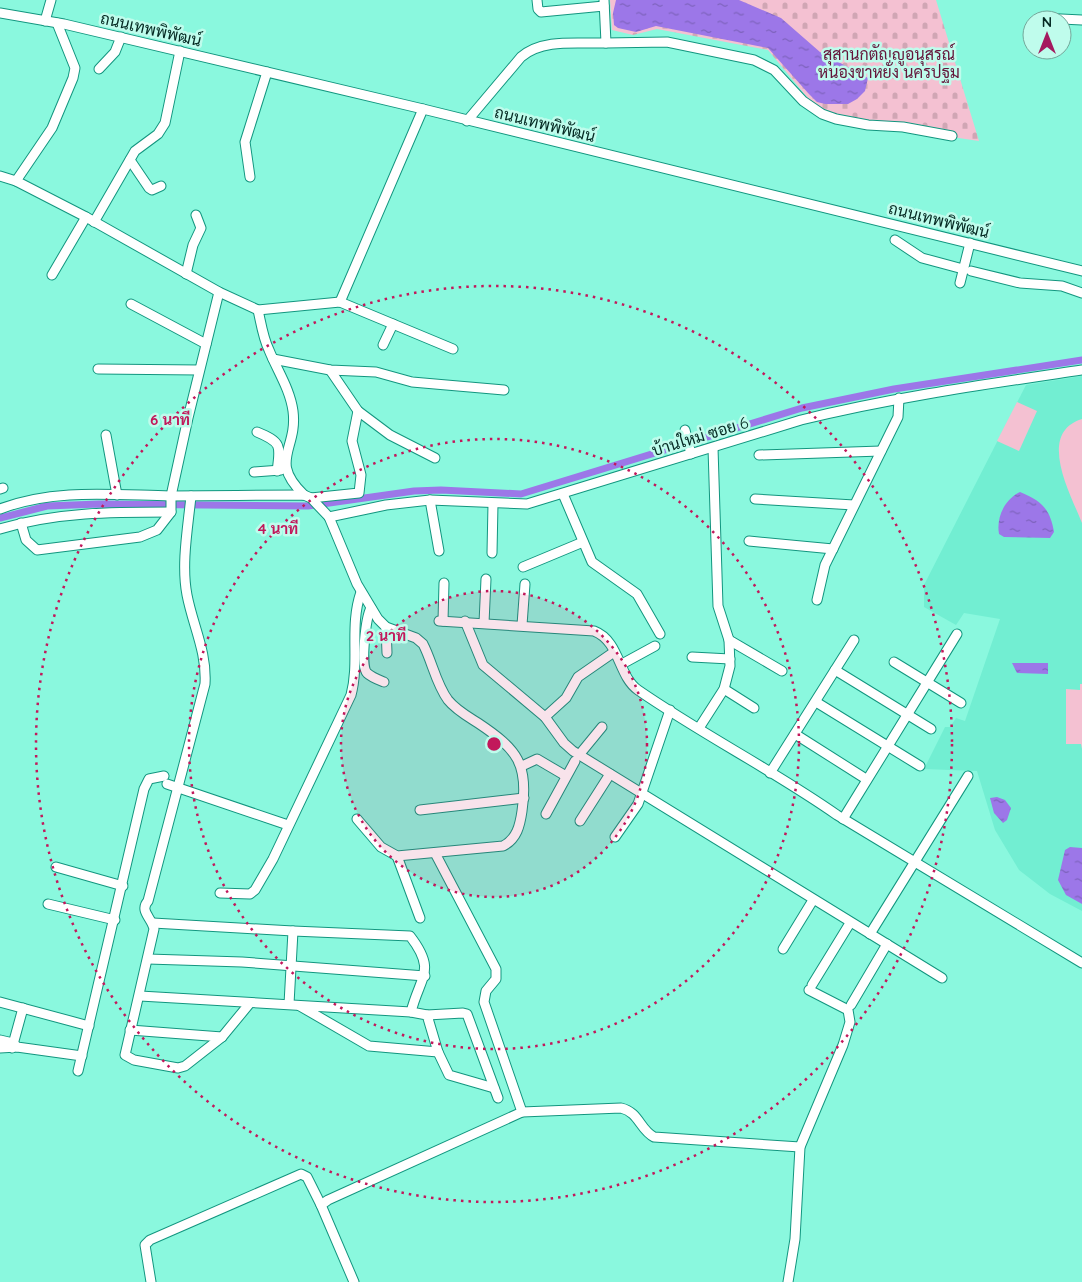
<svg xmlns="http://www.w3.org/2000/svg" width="1082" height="1282" font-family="Quicksand,Sarabun,sans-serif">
	<defs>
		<pattern id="cemetery-stones" width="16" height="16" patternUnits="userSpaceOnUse" patternTransform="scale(1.25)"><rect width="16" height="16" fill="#f4c1d2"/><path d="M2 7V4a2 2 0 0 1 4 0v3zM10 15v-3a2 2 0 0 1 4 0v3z" fill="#d0a6b4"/></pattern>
		<pattern id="water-ripples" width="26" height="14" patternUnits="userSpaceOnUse" patternTransform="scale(1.25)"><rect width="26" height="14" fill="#9c77e8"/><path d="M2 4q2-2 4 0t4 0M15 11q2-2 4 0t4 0" fill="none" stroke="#7d62bc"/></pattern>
	</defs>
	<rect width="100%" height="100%" fill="#8af8de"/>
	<polygon fill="#72eed2" points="1082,376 1082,911 1050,894 1019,870 995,830 977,771 924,769 945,727 950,727 956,718 965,721 1000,619 964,613 956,625 924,607 924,585 1026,385"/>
	<polygon fill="url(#cemetery-stones)" points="610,0 936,0 979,141 864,124 816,108 768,50 657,29 633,35 612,30"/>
	<g fill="#f4c1d2">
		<polygon points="1017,402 1037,411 1019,451 997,441"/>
		<path d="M1082,419V523C1071,495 1036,433 1082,419Z"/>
		<polygon points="1080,684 1082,684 1082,749 1081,744 1066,744 1066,689 1080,690"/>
	</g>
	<g fill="url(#water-ripples)">
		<polygon points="616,0 739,0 781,18 820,52 868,78 865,91 857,99 848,104 825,104 817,102 808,93 768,48 656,26 636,32 618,28 614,25 613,13"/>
		<path d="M1020,492C1042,501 1050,509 1054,532L1050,538L1004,537L999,534C996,517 1005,499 1020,492Z"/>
		<polygon points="1012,663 1048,663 1048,674 1017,673"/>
		<polygon points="997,797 1005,800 1011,808 1007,820 1003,823 994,813 990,798"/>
		<polygon points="1070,847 1082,848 1082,904 1066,895 1058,880 1065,850"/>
	</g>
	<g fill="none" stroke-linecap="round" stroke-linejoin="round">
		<polyline stroke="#9c77e8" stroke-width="7" points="0,518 47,506 99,504 308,506 414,491 441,490 521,494 802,408 894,389 1082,360"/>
		<g stroke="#12967f" stroke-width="11">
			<g id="minor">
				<polyline points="537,0 538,9 541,12 604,6"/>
				<polyline points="0,13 64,24 423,109 1082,271"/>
				<polyline points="1041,18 1082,20"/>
				<polyline points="45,21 51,0"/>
				<polyline points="606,43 667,42 754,60 774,70 803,101 822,114 836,119 868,125 903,127 952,136"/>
				<polyline points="99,69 115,52 121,37"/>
				<path d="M467,121L521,57C543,38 578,44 606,43L604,0"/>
				<polyline points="130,160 149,188 152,190 161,186"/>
				<polyline points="0,176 16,181 86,217 219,292 258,310 340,302 453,349"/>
				<polyline points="250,177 245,142 267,72"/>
				<polyline points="16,181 52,128 73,78 75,68 57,23"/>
				<polyline points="94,222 135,151 158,134 165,123 180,51"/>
				<polyline points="895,240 922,258 963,269"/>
				<polyline points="971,271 1020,283 1062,286 1082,293"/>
				<polyline points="186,274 193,245 201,228 196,215"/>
				<polyline points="52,275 86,217"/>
				<polyline points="960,283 970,243"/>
				<polyline points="340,302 423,109"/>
				<polyline points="131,304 206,344"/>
				<path d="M258,310C261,323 263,338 269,350C277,370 290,389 293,411C298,450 268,460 304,495"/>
				<polyline points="383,345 393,324"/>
				<polyline points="273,359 330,370 376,372 412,382 504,390"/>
				<polyline points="98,369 199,370"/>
				<polyline points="330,370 358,411 390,435 435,458"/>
				<polyline points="685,430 691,454"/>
				<path d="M257,432C281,442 281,445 277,471"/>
				<polyline points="106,435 117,495"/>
				<polyline points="759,455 881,451"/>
				<polyline points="254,472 281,470"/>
				<polyline points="0,489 3,488"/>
				<polyline points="563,494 592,562 637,594 660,634"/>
				<path d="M191,496C188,527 181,564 187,595C193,626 207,652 205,684L148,901C139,911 152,918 154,929L125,1055L134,1060L178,1068L185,1066L222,1037L250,1003"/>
				<polyline points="311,498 359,493 361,475 352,441 358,411"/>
				<polyline points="755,499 854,505"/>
				<polyline points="430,500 439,551"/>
				<path d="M0,509C54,488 114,495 170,496C215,496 259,495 304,495L311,498L329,517L357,584L378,619L386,627L416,638L423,644C432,661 436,684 448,700C456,710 467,716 478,723C517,749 529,764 522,811C520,825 517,839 503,846L397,856L381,847L357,819"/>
				<path d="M329,517L386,505L430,500L527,504L801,420C894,397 988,384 1082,370"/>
				<polyline points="21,523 26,540 37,550 140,537 157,530 171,512 171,496 188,418 219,292"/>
				<path d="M0,529C56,512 113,512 171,512"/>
				<polyline points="749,541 833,549"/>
				<polyline points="492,553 493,504"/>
				<polyline points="523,567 583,542"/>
				<polyline points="817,600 825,565 898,417 899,398"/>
				<path d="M371,608C366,617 360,665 367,673C371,677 379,680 384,682"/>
				<path d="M439,621L594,631C620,641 618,676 638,690C703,735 773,770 837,815L1082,963"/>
				<polyline points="443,621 444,583"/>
				<polyline points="465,621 483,665 545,717 564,743 573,751 942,978"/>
				<polyline points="484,623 486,579"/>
				<polyline points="522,625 525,584"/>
				<polyline points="386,627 387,653"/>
				<polyline points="729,640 782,671"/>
				<polyline points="692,657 730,659"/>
				<polyline points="894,662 961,703"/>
				<polyline points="622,664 655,646"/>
				<polyline points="835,670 931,729"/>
				<polyline points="724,689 754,708"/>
				<polyline points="816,702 920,766"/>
				<polyline points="545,717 566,698 578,677 614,652"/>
				<polyline points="699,728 724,689 730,666 729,640 718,606 713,448"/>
				<polyline points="795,734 866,779"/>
				<polyline points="579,755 602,727"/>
				<polyline points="522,766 537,759 566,776"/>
				<polyline points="770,773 854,640"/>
				<polyline points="167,784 288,825"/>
				<polyline points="420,810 524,798"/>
				<polyline points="546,814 575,761"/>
				<polyline points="843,819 957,634"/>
				<polyline points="580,821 610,774"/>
				<polyline points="615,837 638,804 670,710"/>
				<polyline points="435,853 496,969 496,979 486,991 484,1002 522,1112"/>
				<polyline points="397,856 420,918"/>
				<polyline points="56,867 123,886"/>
				<path d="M220,893L250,894L255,890L273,859L351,695C360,661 349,626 361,592"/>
				<polyline points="48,904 115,920"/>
				<polyline points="153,923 293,931 289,1004"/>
				<path d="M293,931L410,936C437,971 420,976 411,1012L427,1015L438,1052L369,1046L300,1006"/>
				<polyline points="870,934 968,776"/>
				<polyline points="783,949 813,900"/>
				<polyline points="148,959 242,962 425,976"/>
				<polyline points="812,985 850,923"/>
				<polyline points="140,996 411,1012"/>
				<polyline points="0,1002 89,1026"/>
				<polyline points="851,1005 887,944"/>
				<polyline points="427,1015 463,1013 467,1014 498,1098"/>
				<polyline points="130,1030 222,1037"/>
				<polyline points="0,1040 13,1043 17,1047 82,1056"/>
				<polyline points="0,1048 17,1047"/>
				<polyline points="12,1048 23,1008"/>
				<polyline points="438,1052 449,1075 494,1088"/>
				<polyline points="78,1071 144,789 149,779 164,776"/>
				<polyline points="151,1282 145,1245 150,1240 301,1174 307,1177 321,1205"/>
				<path d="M354,1282L321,1205L328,1200L522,1112L621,1108C639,1112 640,1130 654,1137L800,1147"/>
				<polyline points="788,1282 795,1239 800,1147 843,1045 850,1022 848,1010 809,990"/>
			</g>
		</g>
		<use href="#minor" stroke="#fff" stroke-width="9"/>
	</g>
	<circle cx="494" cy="744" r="153" fill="#c2185b" fill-opacity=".12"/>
	<g fill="none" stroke="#c2185b" stroke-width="2.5" stroke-dasharray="2.5 5">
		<circle cx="494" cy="744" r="153"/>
		<circle cx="494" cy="744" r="305"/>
		<circle cx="494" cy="744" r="458"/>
	</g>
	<g text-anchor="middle" stroke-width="5" stroke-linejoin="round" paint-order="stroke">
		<g font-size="16" fill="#042922" stroke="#bffcec">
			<text transform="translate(151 29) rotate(13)" y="6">ถนนเทพพิพัฒน์</text>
			<text transform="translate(545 124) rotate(14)" y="6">ถนนเทพพิพัฒน์</text>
			<text transform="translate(939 220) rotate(14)" y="6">ถนนเทพพิพัฒน์</text>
			<text transform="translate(700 436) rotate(-17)" y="6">บ้านใหม่ ซอย 6</text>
		</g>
		<g font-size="16" fill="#64153a" stroke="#bffcec">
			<text x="889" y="60">สุสานกตัญญูอนุสรณ์<tspan x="889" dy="18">หนองขาหยั่ง นครปฐม</tspan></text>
		</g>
	</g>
	<circle cx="494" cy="744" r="8" fill="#c2185b" stroke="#bffcec" stroke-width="2.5"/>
	<g font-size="15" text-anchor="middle" font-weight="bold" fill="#c2185b" stroke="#bffcec" stroke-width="5" stroke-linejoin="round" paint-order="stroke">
		<text x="170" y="425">6 นาที</text>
		<text x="278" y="534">4 นาที</text>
		<text x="386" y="641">2 นาที</text>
	</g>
	<g transform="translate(1047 35)"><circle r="24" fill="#bffcec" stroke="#74a89b"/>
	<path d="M0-4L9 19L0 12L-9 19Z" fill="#a4195f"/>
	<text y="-8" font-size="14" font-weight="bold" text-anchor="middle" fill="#042922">N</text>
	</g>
</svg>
